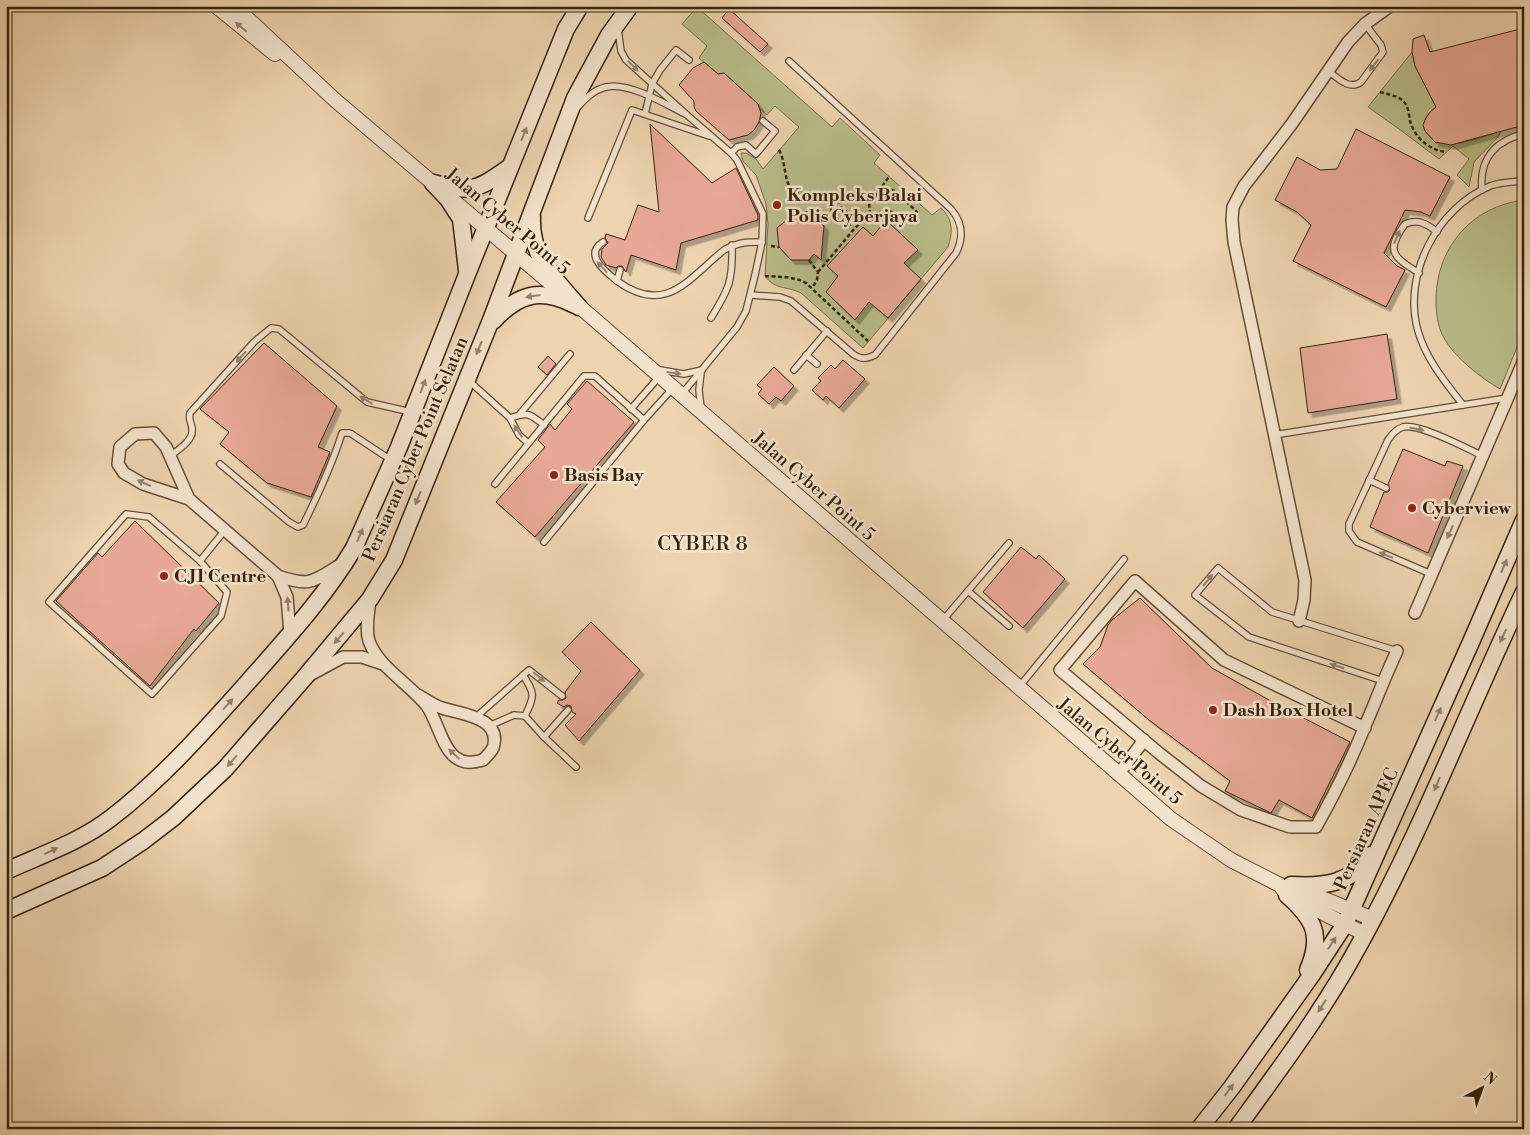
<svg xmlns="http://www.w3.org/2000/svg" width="1530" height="1135" font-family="'Libre Bodoni',serif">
	<defs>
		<filter id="shadow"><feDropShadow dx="4.5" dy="4.5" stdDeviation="0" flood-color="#0004"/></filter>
	</defs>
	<rect width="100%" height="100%" fill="#edd4b0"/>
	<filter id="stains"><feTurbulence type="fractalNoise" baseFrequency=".004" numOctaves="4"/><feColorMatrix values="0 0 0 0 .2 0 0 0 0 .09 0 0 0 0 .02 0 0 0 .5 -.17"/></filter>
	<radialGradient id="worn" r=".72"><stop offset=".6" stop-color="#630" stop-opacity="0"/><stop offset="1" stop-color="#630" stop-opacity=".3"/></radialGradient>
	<g fill="#b9bc8a" stroke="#786f4c">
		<path d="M697,7L832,127L840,118L880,155L874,163L932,215L941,208C953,219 953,232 948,247L863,348L801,293C787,286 775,290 765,276L768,224L766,204L756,175L743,161L741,153H746L756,159L763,169L799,127L775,106L767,115L759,108L758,104L724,73L718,74L699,58L707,46L682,24Z"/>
		<path d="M1412,52L1415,66L1436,107C1430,112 1423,118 1424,126C1424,131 1427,134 1429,136C1446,153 1481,137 1501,131L1498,137L1474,162L1469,187L1457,175L1469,159L1453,146L1439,159L1399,129L1368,107Z"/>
		<path d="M1524,200V330L1500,389C1481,378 1455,358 1444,338C1437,326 1436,311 1436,298C1437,246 1473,206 1524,200Z"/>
	</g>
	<g fill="#e7a895" stroke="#37220d" filter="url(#shadow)">
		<polygon points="729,9 768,44 760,52 722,18"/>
		<polygon points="1524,28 1524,125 1451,145 1435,142 1425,131 1423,125 1426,118 1430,112 1436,107 1415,66 1412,52 1413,39 1424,35 1430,52"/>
		<polygon points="704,62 718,74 724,73 758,104 761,113 759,122 754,130 748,135 729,140 696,111 694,107 694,101 679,85 693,68"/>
		<polygon points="650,124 712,183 736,168 758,215 758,220 681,243 676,270 631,255 626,272 622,266 618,266 616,268 606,265 601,257 602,249 608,243 605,238 606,234 625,240 638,205 659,212"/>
		<polygon points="1356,129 1450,177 1430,216 1421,212 1405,210 1395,231 1384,253 1397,266 1405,270 1386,307 1293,261 1311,225 1297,212 1275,200 1297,157 1320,170 1337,169"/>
		<polygon points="809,211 824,226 821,260 814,254 809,260 791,260 779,247 777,228 793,215"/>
		<polygon points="886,220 918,250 904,263 921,279 888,318 869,302 855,320 826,292 838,276 827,266 863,227 873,236"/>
		<polygon points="1387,334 1397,399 1308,413 1300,348"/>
		<polygon points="264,343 337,406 318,447 330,452 311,497 267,483 220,444 229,432 200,409"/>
		<polygon points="548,356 556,364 547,375 538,367"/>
		<polygon points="843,360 865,379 839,408 826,396 823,400 812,390 821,381 818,378 831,365 835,369"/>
		<polygon points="774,367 794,386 781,401 776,397 769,404 758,394 762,389 757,385"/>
		<polygon points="587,381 634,422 535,537 496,502 545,447 538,440 550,424 555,430 572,409 567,404"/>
		<polygon points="1403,449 1445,466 1447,461 1463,466 1428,553 1370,527 1384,492 1388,492 1390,490 1388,484"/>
		<polygon points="135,521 219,603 196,631 194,629 150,686 56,601 98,553 102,557"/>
		<polygon points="1021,547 1036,559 1039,555 1065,579 1023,628 983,592"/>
		<polygon points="1140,598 1212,668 1269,700 1350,742 1312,818 1279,800 1271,813 1225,791 1230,781 1149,720 1083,664 1100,647 1108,625 1112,620"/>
		<polygon points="591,622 640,670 579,741 565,725 576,714 572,712 571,706 567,705 564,707 557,703 559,700 563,700 566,698 565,692 581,671 562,652"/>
	</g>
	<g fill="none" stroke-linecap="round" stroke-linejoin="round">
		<g stroke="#644e36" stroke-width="8">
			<g id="service">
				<path d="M1327,70C1337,77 1349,91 1361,82L1383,52L1381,45L1365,24"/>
				<path d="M577,108C585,99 593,90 606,87C630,82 665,104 687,115L626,60L621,51L618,29"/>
				<polyline points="645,114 652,84 660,70 676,50 689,60"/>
				<polyline points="731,153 737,147 746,145 756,154 775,131 763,121"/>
				<path d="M1482,190C1479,160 1494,141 1524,134"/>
				<polyline points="588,218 632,110 709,136"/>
				<path d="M603,242C583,255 606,272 617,281L620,270"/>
				<path d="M1419,273C1393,257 1385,251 1405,224C1418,219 1426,223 1437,232"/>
				<path d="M617,281C666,316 687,280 724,250C739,242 746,242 762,242"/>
				<path d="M751,295L780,297L791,301L853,354C862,360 866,359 875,355L956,253C964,237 963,223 951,209L789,61"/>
				<path d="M711,318C729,289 733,281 732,245"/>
				<polyline points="806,355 817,364"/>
				<polyline points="660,370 684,374 702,370"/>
				<polyline points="794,370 827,331"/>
				<polyline points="468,380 510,418 519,435 528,443"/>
				<polyline points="681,395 737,327 746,311 755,275 762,242 763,214 737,160 731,153 687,115"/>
				<path d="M1463,405C1445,382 1426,359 1418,331C1402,275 1437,208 1490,186C1501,182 1513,182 1524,181"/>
				<polyline points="701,408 699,390 701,373"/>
				<polyline points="631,409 659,377"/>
				<polyline points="519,415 570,354"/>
				<path d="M510,418C528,412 529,413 544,425"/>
				<polyline points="1274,435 1507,398"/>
				<path d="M170,456C178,450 194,440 192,429C192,423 188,420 190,413L254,342L271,328L279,329L367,402L411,412"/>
				<path d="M220,464L289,522L298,527L303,525C318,495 332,465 342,433H350L391,460"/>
				<polyline points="1369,480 1386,488"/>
				<polyline points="495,484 584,376 595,376 644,420"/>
				<polygon points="126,514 149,517 200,561 227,592 221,616 152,694 49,602"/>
				<polyline points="544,542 644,420 673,388"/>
				<polyline points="200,561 225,530"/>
				<path d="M1431,574L1357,542L1349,531V524L1388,440C1392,434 1396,429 1403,427C1419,423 1466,448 1483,456"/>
				<polyline points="968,591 1009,626"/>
				<polyline points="943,620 1009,543"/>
				<path d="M523,675C535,694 535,695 525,716"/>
				<polyline points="1383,681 1249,637 1195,595 1218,568 1272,612 1397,651"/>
				<polyline points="1019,687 1124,559"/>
				<polyline points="476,717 529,670 562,696"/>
				<polyline points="489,726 514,715 525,716 544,737 576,767"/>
				<polyline points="544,737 568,710"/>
			</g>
		</g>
		<g stroke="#644e36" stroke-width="14">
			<g id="minor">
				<path d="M189,499L166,447L154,433L135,434L120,447L118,464L124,473L143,484L189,499L278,576C310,587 313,582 340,565"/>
				<polyline points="278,576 287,597 290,634"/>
				<path d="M370,599C369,612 365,628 369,641C378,667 411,685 427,706C437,720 442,747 455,757C464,764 472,763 483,760C486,757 491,752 493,748C503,717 460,714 442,708C433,705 425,699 418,695"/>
				<polyline points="1415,613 1524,360"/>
				<polyline points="1299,621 1304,600 1305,580 1234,242 1232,220 1233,207 1244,186 1291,125 1348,42 1365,24 1390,6"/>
				<polyline points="310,675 343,657 362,657 383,664"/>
				<path d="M1365,728L1224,660L1135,581L1060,670L1159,753L1201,786L1241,810L1290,827H1316C1334,795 1351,761 1365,726C1376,701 1385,676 1397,651"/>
				<polyline points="1118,775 1144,740"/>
			</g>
		</g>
		<g stroke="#644e36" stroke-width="16">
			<g id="tertiary">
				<polyline points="216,6 275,54"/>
				<polyline points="234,6 335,100 555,287"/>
				<polyline points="572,300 1171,819 1231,860 1280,885 1287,895 1365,934"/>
				<polyline points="1295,887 1373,919"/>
			</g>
		</g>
		<g stroke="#37220d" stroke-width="19">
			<g id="secondary">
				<polyline points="433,183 448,199 461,219 467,270"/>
				<path d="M433,183C473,193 477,190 510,167"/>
				<path d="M532,217C530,257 555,279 579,307"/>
				<path d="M493,321C518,294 540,287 575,305"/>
				<path d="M6,871C41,855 80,842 111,818C162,779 205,730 248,682C286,639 324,598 354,548L399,447L468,272L566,29L580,6"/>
				<path d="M1291,885C1325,887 1350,884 1371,855"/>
				<path d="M1287,895C1314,919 1323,935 1308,970"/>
				<polyline points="6,911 102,868 143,841 173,818 225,769 305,677 370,599 394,560 491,320 575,98 609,35 630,6"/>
				<polyline points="1199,1129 1232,1087 1313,973 1345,924 1471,642 1524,520"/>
				<path d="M1236,1129C1279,1070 1323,1011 1358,947C1421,833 1468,710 1524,592"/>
			</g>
		</g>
		<g stroke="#37220d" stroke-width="2.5" stroke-dasharray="4 2.5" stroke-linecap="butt">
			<path d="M1380,92C1386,94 1396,95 1402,100C1408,104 1409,114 1410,121C1415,138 1429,150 1446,152"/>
			<path d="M779,150C786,162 784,181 791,188C798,196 809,192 818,193C823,194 827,199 831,202L836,201L840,203L842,208L854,218V223L849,225C837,220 829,216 831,202"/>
			<polyline points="870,214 890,211 905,220 911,220 917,212 895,191 890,189 879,193"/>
			<polyline points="821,223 833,217"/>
			<polyline points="771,246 779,247"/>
			<polyline points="809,260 818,272 817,280 812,288"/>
			<path d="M818,272L855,228L870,214L869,203C878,195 882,185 889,177"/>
			<path d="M765,276C779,277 793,276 806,283L868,341"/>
		</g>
		<use href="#service" stroke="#f3e3cc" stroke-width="5.5"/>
		<use href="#minor" stroke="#f3e3cc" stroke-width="11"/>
		<use href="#tertiary" stroke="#f3e3cc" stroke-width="14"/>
		<use href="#secondary" stroke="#f3e3cc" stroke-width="16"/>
	</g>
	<defs><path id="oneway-solid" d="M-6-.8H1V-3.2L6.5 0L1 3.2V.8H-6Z" transform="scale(1.25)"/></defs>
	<g fill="#95826c">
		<use href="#oneway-solid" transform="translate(241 27) rotate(-140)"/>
		<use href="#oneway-solid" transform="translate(1374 65) rotate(128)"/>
		<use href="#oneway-solid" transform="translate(633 66) rotate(45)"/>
		<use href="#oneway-solid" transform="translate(524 134) rotate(-68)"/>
		<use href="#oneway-solid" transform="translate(1397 237) rotate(-66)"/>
		<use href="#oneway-solid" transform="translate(602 267) rotate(-132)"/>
		<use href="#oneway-solid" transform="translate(533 296) rotate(172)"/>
		<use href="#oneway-solid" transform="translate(479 348) rotate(112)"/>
		<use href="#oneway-solid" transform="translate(241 357) rotate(132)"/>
		<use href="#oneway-solid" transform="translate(674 373) rotate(8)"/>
		<use href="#oneway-solid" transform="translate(423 386) rotate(-69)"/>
		<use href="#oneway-solid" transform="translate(366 400) rotate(-149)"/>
		<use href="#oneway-solid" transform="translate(1417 429) rotate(12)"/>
		<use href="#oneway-solid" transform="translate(518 431) rotate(-124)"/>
		<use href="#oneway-solid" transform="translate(144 483) rotate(-156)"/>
		<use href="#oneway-solid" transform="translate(418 498) rotate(112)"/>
		<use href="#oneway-solid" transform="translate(1450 532) rotate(114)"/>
		<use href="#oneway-solid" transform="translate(360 535) rotate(-66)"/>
		<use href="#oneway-solid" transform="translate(1386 555) rotate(-158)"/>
		<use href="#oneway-solid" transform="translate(1504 566) rotate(-67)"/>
		<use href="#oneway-solid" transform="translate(1208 580) rotate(-50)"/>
		<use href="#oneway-solid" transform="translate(288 604) rotate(-94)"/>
		<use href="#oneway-solid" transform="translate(1503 636) rotate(115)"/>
		<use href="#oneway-solid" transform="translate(339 638) rotate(131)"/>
		<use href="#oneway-solid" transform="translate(1337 666) rotate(-163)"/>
		<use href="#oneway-solid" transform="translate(539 677) rotate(39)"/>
		<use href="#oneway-solid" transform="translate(228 704) rotate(-48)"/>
		<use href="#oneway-solid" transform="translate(1438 714) rotate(-66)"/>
		<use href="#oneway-solid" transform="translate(454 754) rotate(-137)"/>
		<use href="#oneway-solid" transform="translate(232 761) rotate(131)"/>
		<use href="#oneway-solid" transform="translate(1437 784) rotate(113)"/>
		<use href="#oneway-solid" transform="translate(51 851) rotate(-25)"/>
		<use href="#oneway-solid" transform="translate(1332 943) rotate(-57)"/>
		<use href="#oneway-solid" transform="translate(1322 1006) rotate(123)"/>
		<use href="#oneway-solid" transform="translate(1229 1090) rotate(-53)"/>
	</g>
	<g fill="#8f2418" stroke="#f3e3cc" stroke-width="2">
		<circle cx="777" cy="205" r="5"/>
		<circle cx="554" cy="475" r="5"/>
		<circle cx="1412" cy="508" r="5"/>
		<circle cx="164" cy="576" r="5"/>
		<circle cx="1213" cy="710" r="5"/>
	</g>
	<g text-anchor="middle" stroke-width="5" stroke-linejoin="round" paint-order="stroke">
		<g font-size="18" font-weight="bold" fill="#37220d" stroke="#f3e3cc" text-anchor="start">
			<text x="787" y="201">Kompleks Balai<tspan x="787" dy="21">Polis Cyberjaya</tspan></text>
			<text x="564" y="481">Basis Bay</text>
			<text x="1422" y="514">Cyberview</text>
			<text x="174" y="582">CJ1 Centre</text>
			<text x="1223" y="716">Dash Box Hotel</text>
		</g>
		<g font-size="18" fill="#37220d" stroke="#f3e3cc">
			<text transform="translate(508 221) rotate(40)" y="6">Jalan Cyber Point 5</text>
			<text transform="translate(415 449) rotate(-67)" y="6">Persiaran Cyber Point Selatan</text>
			<text transform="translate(814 486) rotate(41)" y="6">Jalan Cyber Point 5</text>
			<text transform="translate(1120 751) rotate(40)" y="6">Jalan Cyber Point 5</text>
			<text transform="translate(1366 829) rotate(-66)" y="6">Persiaran APEC</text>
		</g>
		<g font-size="20" letter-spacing="1" fill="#37220d" stroke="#f3e3cc">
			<text x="703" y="550">CYBER 8</text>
		</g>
	</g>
	<rect width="1530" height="1135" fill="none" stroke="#edd4b0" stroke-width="25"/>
	<rect x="8" y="8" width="1515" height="1120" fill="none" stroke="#37220d" stroke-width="2.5"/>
	<rect x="12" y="12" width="1505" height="1110" fill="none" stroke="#37220d"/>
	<g transform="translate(1482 1088) rotate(41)" stroke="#f3e3cc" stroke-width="4" paint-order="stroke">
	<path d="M0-4L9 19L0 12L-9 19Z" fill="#37220d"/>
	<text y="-8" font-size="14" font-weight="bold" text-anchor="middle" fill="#37220d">N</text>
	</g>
	<rect width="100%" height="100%" filter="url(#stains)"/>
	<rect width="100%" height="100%" fill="url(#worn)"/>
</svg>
